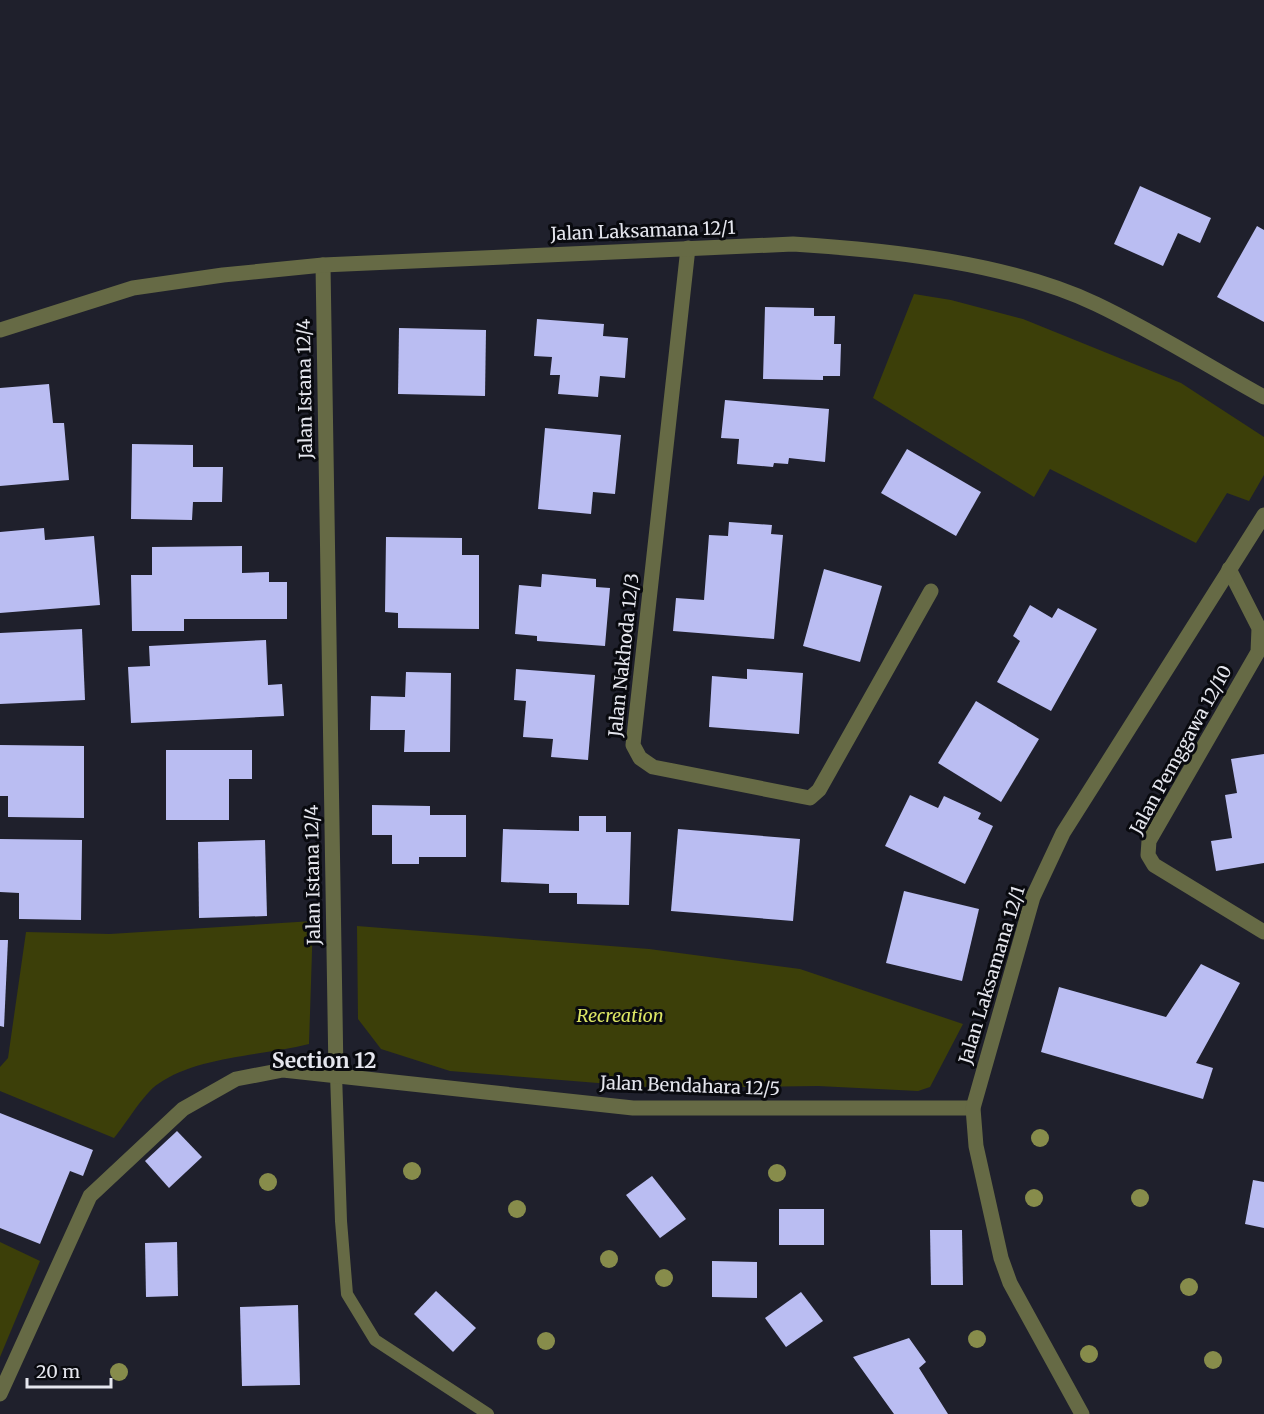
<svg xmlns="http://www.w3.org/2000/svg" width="1264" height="1414" font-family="Merriweather,serif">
	<rect width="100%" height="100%" fill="#1f202c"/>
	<g fill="#3c3f09">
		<polygon points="914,294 951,300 1023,319 1181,383 1264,437 1264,475 1249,501 1227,493 1196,543 1050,469 1034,497 873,398"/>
		<path d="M313,921L309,1044C262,1056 198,1056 158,1084C143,1094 126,1124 114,1138L0,1091V1067L8,1058L26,932L110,934Z"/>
		<polygon points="357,926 649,949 800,969 963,1024 930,1087 918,1091 818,1086 660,1088 450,1071 381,1049 358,1019"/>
		<polygon points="0,1242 40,1261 0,1357"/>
	</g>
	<g fill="#babdf2">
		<polygon points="1140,186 1211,218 1200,243 1178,233 1163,266 1114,244"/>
		<polygon points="1257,226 1264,230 1264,322 1217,297"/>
		<polygon points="765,307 814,308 814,316 835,316 834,344 841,344 840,376 823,376 823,380 763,379"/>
		<polygon points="537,319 604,324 603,336 628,338 625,378 600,376 598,397 558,394 560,375 550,375 552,357 534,356"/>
		<polygon points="399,328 486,330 485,396 398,394"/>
		<polygon points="49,384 53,423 64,423 69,480 0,486 0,388"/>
		<polygon points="725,400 829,409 825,462 789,458 788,464 774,463 773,467 737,464 739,439 721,438"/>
		<polygon points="545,428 621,435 615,494 593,492 591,514 538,509"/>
		<polygon points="132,444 193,445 193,467 223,467 222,502 193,502 192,520 131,519"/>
		<polygon points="907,449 981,492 956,536 881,493"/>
		<polygon points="729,522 772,525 771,534 783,535 774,639 673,631 676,598 704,600 709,535 728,536"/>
		<polygon points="44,528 45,540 94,536 100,605 0,613 0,532"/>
		<polygon points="386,537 462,538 462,555 479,555 479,629 398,628 398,613 385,612"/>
		<polygon points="242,546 242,573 269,572 269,582 287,582 287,619 184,619 184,631 132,631 131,575 152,575 152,547"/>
		<polygon points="824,569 882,586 860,662 803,646"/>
		<polygon points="542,574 596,579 596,587 610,588 605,646 537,641 537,636 515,634 519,585 541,587"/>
		<polygon points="1030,605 1052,618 1058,608 1097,629 1051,711 997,682 1020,641 1013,636"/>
		<polygon points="82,629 85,700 0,704 0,633"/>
		<polygon points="266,640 268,685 282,684 284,716 131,723 128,667 150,666 149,646"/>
		<polygon points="516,669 595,675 588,760 551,757 553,739 523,737 526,701 514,700"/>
		<polygon points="747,669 803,673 799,734 709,727 712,676 747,679"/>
		<polygon points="406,672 451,673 450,752 404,752 405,730 370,730 371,696 405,697"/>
		<polygon points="976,701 1039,739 1001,802 938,763"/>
		<polygon points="0,745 84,746 84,818 8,817 8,796 0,796"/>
		<polygon points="166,750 252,750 252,779 229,779 229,820 166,820"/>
		<polygon points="1264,754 1264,863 1216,871 1211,841 1232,838 1225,795 1237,793 1231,759"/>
		<polygon points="910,795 938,808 944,796 981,813 978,819 993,826 965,884 885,846"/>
		<polygon points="372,805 430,806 430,815 466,815 466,857 419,857 419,864 392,864 392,835 372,835"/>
		<polygon points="579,816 606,816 606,832 631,832 629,905 577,904 577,893 549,893 549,884 501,882 503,829 579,831"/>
		<polygon points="678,829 800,839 793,921 671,911"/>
		<polygon points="0,839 82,840 81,920 19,919 19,893 0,892"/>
		<polygon points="265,840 267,916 199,918 198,842"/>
		<polygon points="904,891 979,909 962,981 886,963"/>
		<polygon points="0,940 8,940 4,1027 0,1026"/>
		<polygon points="1201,964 1240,983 1196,1063 1213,1068 1203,1099 1041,1052 1059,987 1166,1017"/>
		<polygon points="0,1113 93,1150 83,1176 70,1171 40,1244 0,1228"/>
		<polygon points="177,1131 202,1157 169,1188 145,1161"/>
		<polygon points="652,1176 686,1219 660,1238 626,1195"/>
		<polygon points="1253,1180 1264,1182 1264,1228 1245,1224"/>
		<rect x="779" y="1209" width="45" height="36"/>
		<polygon points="930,1230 962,1230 963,1285 931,1285"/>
		<polygon points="177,1242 178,1296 146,1297 145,1243"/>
		<polygon points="712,1261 757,1262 757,1298 712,1297"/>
		<polygon points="436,1291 476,1328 453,1352 414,1314"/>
		<polygon points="801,1292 823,1321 786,1347 765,1318"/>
		<polygon points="298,1305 300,1385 242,1386 240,1307"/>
		<polygon points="909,1338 926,1362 919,1368 948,1414 894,1414 853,1357"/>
	</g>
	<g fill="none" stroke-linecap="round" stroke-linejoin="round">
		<polyline stroke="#666a45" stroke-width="12" points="336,1074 341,1221 347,1294 375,1340 488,1414"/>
		<g stroke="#666a45" stroke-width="15">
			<polyline points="688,248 633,745 640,758 653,767 810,798 819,790 931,591"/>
			<polyline points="323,265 336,1074"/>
			<path d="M0,330L133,288L223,275L323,265L793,244C888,250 1010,263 1096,304C1153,331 1208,366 1264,397"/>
			<polyline points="1229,569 1259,628 1258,652 1149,841 1148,855 1154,865 1264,932"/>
			<polyline points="0,1394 90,1196 183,1109 236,1079 283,1070 633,1108 973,1108"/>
			<polyline points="1082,1414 1010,1283 1001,1258 976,1146 973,1108 1033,897 1063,833 1264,515"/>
		</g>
	</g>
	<g fill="#878c4b">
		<circle cx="1040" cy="1138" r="9"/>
		<circle cx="412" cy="1171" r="9"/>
		<circle cx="777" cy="1173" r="9"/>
		<circle cx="268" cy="1182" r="9"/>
		<circle cx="1034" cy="1198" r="9"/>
		<circle cx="1140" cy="1198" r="9"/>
		<circle cx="517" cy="1209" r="9"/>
		<circle cx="609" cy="1259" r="9"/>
		<circle cx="664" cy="1278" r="9"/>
		<circle cx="1189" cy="1287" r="9"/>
		<circle cx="977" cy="1339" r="9"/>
		<circle cx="546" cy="1341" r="9"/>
		<circle cx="1089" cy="1354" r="9"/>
		<circle cx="1213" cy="1360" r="9"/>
		<circle cx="119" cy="1372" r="9"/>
	</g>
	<g text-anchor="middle" stroke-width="6" stroke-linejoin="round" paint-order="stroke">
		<g font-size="18" fill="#e5e6ee" stroke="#090a0f">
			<text transform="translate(643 231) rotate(-2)" y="6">Jalan Laksamana 12/1</text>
			<text transform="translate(305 389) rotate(-91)" y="6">Jalan Istana 12/4</text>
			<text transform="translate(624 655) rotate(-84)" y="6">Jalan Nakhoda 12/3</text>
			<text transform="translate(1181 750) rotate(-61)" y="6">Jalan Pemggawa 12/10</text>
			<text transform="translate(313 875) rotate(-91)" y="6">Jalan Istana 12/4</text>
			<text transform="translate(992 975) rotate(-73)" y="6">Jalan Laksamana 12/1</text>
			<text transform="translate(690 1086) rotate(2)" y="6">Jalan Bendahara 12/5</text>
		</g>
		<g font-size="18" font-style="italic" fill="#dce564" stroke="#090a0f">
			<text x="620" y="1022">Recreation</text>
		</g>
		<g font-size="21" font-weight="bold" fill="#e5e6ee" stroke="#090a0f">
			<text x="324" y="1068">Section 12</text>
		</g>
	</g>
	<path d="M27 1378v9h84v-9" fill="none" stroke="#e5e6ee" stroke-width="3"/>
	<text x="36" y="1378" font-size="18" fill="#e5e6ee" stroke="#090a0f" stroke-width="4.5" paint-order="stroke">20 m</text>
</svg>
